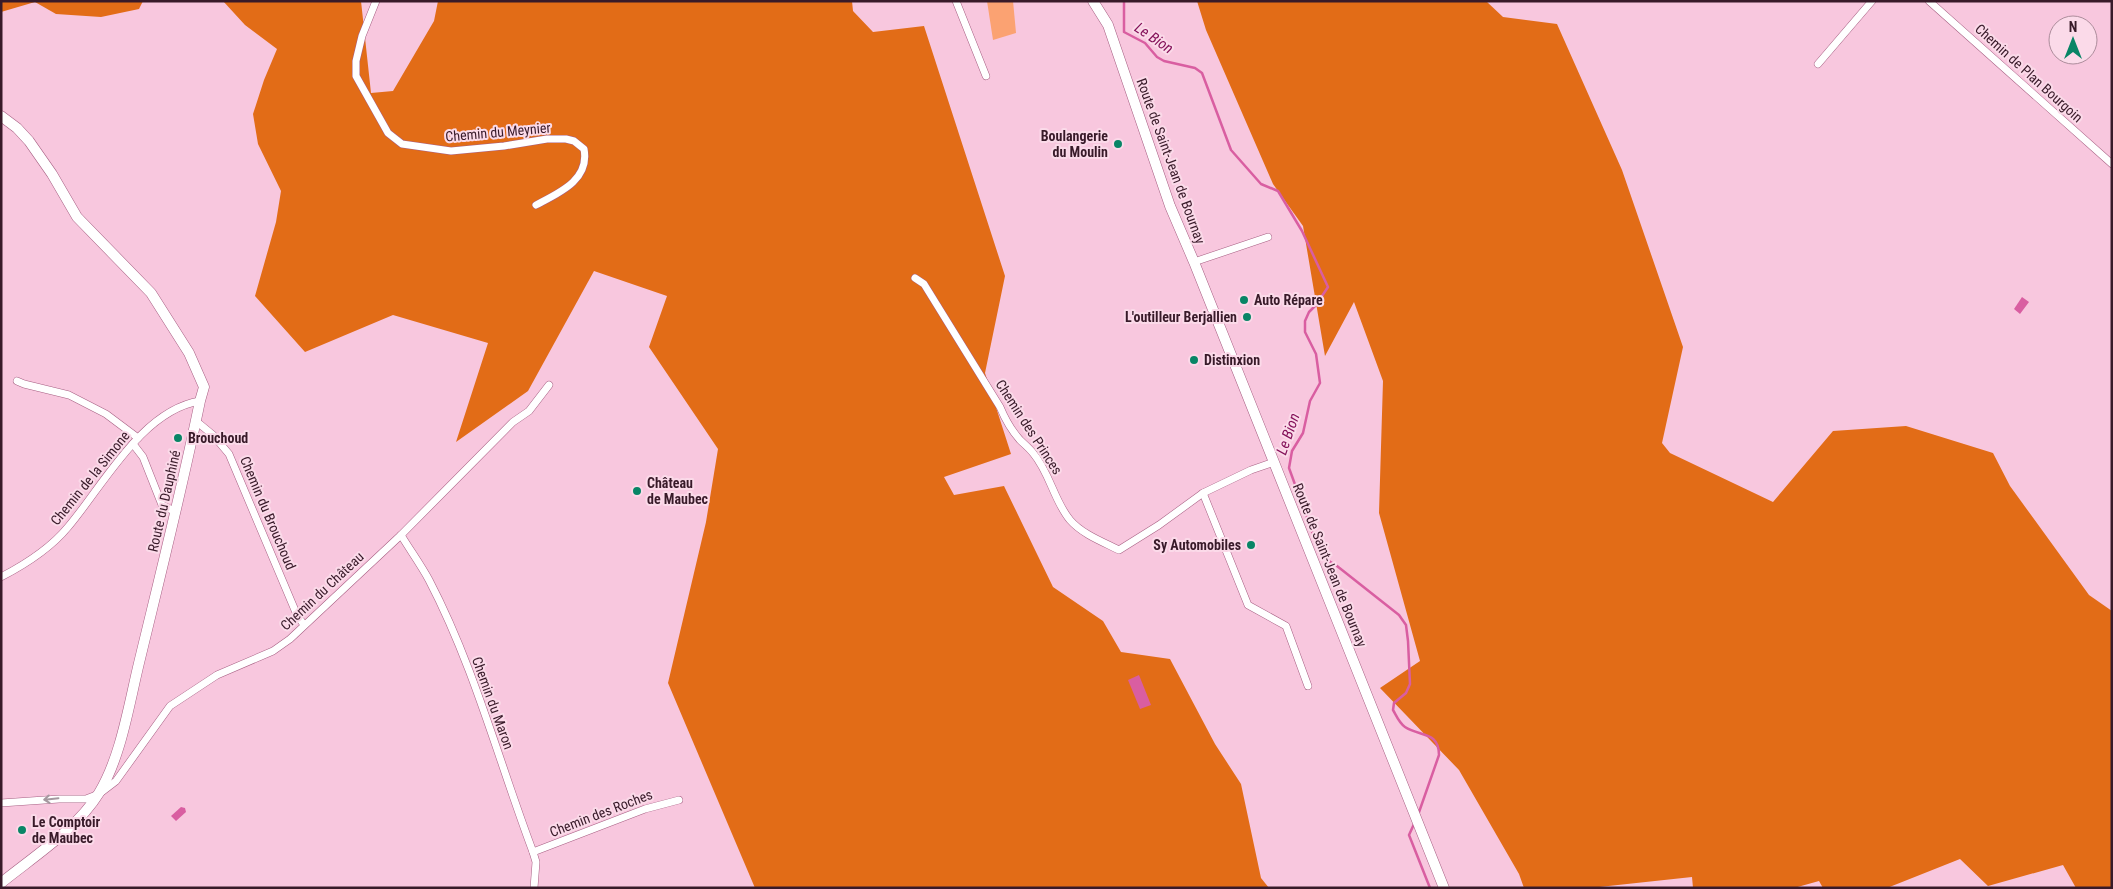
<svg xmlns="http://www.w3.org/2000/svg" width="2113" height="889" font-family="'Roboto Condensed',sans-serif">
	<rect width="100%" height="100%" fill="#f8c7de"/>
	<polygon fill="#fba272" points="987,1 1013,1 1016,33 993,40"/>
	<g fill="#e26c17">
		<polygon points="1,1 143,1 139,9 101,17 56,14 35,2 1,12"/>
		<polygon points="223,1 361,1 371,93 393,91 434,21 438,1 852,1 853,11 873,32 924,26 1005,276 985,373 1011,454 944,477 954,495 1004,486 1053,587 1103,621 1121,652 1170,659 1215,744 1241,784 1261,878 1269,888 755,888 668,683 706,522 718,449 649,347 667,296 594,271 528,391 456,442 488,343 393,315 305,352 255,296 276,222 281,191 258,144 253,114 264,80 277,49 245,25"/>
		<polygon points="1197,1 1486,1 1503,17 1557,24 1622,170 1683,347 1662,443 1670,453 1773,502 1833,431 1906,426 1993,453 2010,486 2089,595 2112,611 2112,888 2076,888 2063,865 1988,886 1960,859 1887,888 1823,888 1819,881 1794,888 1693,888 1692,877 1590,888 1524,888 1519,874 1459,770 1380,688 1420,661 1379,513 1383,381 1354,302 1325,356 1303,226 1273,184 1206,30"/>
	</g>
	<g fill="#d95ea1">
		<polygon points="2022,297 2029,302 2020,314 2014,309"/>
		<polygon points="1139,675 1151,705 1140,709 1128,680"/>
		<polygon points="181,807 185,808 186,812 176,821 171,816"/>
	</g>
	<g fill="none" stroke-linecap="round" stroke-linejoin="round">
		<g stroke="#d95ea1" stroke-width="2.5">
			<path d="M1124,1V32L1145,43L1157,57L1164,61L1195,68L1202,73L1231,150L1261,184L1278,191L1302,231L1328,287L1316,305L1309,312L1305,321V332L1316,354L1320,383L1310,401L1303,433L1292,451L1289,468L1321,556L1337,566L1399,615L1406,625L1408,641L1410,684L1406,693L1394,703L1393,710C1396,715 1399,723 1405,727C1420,737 1439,731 1439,755L1418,815"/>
			<polyline points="1414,824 1409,835 1430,888"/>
		</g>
		<g stroke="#a75f83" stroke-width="8">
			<g id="street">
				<path d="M376,1L362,36L356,61V76L388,133L402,144L451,151L504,146L547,139H566L574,141L584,149C590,180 559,193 536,205"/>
				<polyline points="956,1 986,76"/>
				<polyline points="1929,1 2112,164"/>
				<polyline points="1818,64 1872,1"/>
				<polyline points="1194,262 1268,237"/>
				<path d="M915,278L924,284L1000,407C1005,419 1011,430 1020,440C1024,444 1029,448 1033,453C1050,473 1054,501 1070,520C1082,534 1103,542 1119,550L1159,525L1203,493L1251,470L1274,462"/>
				<polyline points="17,381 24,384 69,395 106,414 138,438"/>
				<polyline points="196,421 213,435 229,454 297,615 304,625"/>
				<polyline points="133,444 143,457 162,505 176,512"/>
				<polyline points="1203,493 1248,605 1286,626 1308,686"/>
				<path d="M401,535C410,550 421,565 429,580C474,666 499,762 533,852L536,862L534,888"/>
				<path d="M1,577C26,564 50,549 68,527C103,486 142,410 200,401"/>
				<polyline points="1,803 59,799 86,799 99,794 116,781 170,706 217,675 273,651 290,639 401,535 513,422 529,411 549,385"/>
				<polyline points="533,852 645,809 679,800"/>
			</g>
		</g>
		<g stroke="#a75f83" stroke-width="11">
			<g id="secondary">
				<polyline points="1093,1 1108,25 1170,206 1194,262 1444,888"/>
				<path d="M1,116L17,128L29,141L52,174L77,217L151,293L189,353L204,387L200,401C182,489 160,576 139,663C129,704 121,757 99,793C77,829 33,857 1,883"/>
			</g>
		</g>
		<use href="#street" stroke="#fff" stroke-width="7"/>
		<use href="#secondary" stroke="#fff" stroke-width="10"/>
	</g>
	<defs><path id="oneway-shaft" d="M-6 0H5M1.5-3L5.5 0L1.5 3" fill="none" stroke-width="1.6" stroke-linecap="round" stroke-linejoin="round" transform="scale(1.25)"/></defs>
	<use stroke="#a5989f" href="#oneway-shaft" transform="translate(51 799) rotate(174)"/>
	<g fill="#088566" stroke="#fbdae9" stroke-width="2">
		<circle cx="1118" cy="144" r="5"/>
		<circle cx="1244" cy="300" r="5"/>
		<circle cx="1247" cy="317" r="5"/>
		<circle cx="1194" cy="360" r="5"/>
		<circle cx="178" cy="438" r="5"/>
		<circle cx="637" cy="491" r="5"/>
		<circle cx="1251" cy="545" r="5"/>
		<circle cx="22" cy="830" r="5"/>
	</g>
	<g text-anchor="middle" stroke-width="4" stroke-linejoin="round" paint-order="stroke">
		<g font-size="14" fill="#381a29" stroke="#fbdae9">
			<text transform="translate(2029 73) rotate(42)" y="5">Chemin de Plan Bourgoin</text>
			<text transform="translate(498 132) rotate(-5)" y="5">Chemin du Meynier</text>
			<text transform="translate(1171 161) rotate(70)" y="5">Route de Saint-Jean de Bournay</text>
			<text transform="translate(1029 427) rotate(57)" y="5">Chemin des Princes</text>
			<text transform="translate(90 478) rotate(-51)" y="5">Chemin de la Simone</text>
			<text transform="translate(164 501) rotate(-77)" y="5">Route du Dauphiné</text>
			<text transform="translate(268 513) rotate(67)" y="5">Chemin du Brouchoud</text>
			<text transform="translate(1330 565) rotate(68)" y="5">Route de Saint-Jean de Bournay</text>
			<text transform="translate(322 591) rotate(-43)" y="5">Chemin du Château</text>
			<text transform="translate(493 703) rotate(70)" y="5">Chemin du Maron</text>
			<text transform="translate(601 813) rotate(-21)" y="5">Chemin des Roches</text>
		</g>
		<g font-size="14" font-weight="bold" fill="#381a29" stroke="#fbdae9" text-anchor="start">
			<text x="1108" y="141" text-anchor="end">Boulangerie<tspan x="1108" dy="16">du Moulin</tspan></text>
			<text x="1254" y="305">Auto Répare</text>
			<text x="1237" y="322" text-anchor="end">L'outilleur Berjallien</text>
			<text x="1204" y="365">Distinxion</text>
			<text x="188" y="443">Brouchoud</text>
			<text x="647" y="488">Château<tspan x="647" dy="16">de Maubec</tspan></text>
			<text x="1241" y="550" text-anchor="end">Sy Automobiles</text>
			<text x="32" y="827">Le Comptoir<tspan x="32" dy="16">de Maubec</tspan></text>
		</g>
		<g font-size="15" font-style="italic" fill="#841159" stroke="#fbdae9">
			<text transform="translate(1154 38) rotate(34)" y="5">Le Bion</text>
			<text transform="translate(1288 434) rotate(-71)" y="5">Le Bion</text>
		</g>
	</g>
	<rect width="2113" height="889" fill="none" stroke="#381a29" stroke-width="5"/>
	<g transform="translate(2073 40)"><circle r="24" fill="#fbdae9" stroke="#ad8d9c"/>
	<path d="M0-4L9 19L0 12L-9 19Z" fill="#088566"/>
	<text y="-8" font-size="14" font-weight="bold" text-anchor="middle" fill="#381a29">N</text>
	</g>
</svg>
